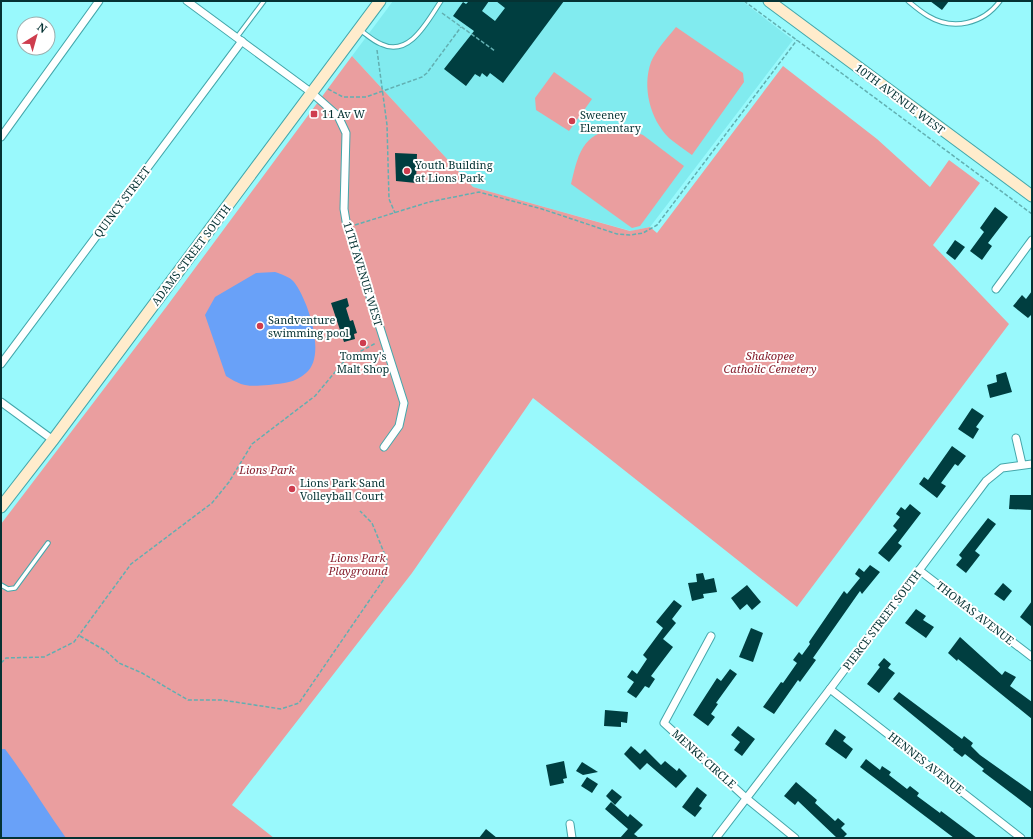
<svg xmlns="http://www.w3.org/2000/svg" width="1033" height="839" font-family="'Noto Serif',serif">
	<rect width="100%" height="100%" fill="#99f9fc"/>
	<polygon fill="#81ebef" points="393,1 742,1 793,40 650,227 631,231 473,187 352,56"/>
	<g fill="#ea9e9f">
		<path d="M676,27L743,73L744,82L692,155C684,149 676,144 669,138C650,119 642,87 651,62C656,50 668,37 676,27Z"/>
		<polygon points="352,56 473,187 630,231 650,227 657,233 783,66 877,139 930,187 949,160 980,183 933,245 1009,324 797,607 533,398 412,573 232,805 274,838 1,838 1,524 167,306"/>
		<polygon points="554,72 592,99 569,131 536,110 535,98"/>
		<path d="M624,128L643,135L684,166L640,226L632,228L571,184C579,149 584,131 624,128Z"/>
	</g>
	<g fill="#69a1f8">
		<path d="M275,272C281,274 290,277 294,282C308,300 327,356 306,373C295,383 284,383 269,385C248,386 245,388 226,376L205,315L215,297L256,273Z"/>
		<path d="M1,749H5C27,778 45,809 66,838H1Z"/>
	</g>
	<g fill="#003e40">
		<polygon points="469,1 489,1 482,11 495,21 505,8 496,1 564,1 503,83 490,73 487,77 482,73 480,77 475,74 466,86 444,69 474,31 453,16 463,2 466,4"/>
		<polygon points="930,1 949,1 942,10"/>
		<polygon points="395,153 417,154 416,183 396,181"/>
		<polygon points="995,207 1008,217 988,243 992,246 982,260 970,251 984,232 980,228"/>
		<polygon points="955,240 965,247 955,260 946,253"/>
		<polygon points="1032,291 1032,314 1028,318 1013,306 1022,295 1026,299"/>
		<polygon points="347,298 349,306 346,308 350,321 353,320 357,333 354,334 355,339 344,342 331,303"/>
		<polygon points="1006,372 1012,392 990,398 987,385 997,382 996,375"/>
		<polygon points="972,408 984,416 976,427 979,429 973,439 958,429"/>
		<polygon points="952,446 966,456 958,466 955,464 941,483 946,486 937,498 919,484 924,477 928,480"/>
		<polygon points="1010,495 1032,495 1032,510 1009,509"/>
		<polygon points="910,504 921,513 898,543 902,546 889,562 878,553 897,530 893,526 900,517 896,514 901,507 905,510"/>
		<polygon points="988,518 996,524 975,551 980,555 966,573 956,565 962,558 959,555"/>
		<polygon points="870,565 880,572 862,594 860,591 813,658 816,660 800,682 798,680 774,714 763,707 781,682 783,683 797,663 793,660 799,652 802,655 810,644 809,642 844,591 847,594 860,578 855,574 859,568 864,572"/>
		<polygon points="703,573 705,580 714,578 717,592 703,594 704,598 692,601 688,583 697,582 696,574"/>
		<polygon points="1003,583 1012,591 1004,601 994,594"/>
		<polygon points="747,585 761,602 752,610 747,604 740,610 731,598"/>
		<polygon points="674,600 682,606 672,619 676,623 663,639 673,647 651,676 655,679 649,688 645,686 636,698 627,692 634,682 627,677 632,670 637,674 647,659 643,655 663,628 656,622"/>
		<polygon points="1032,601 1032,627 1020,617"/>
		<polygon points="916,609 926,616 923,620 934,627 926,638 905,623"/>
		<polygon points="751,628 763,633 753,662 739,657"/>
		<polygon points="960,637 1002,675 1005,671 1016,677 1010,686 1032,702 1032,719 958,659 957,661 948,653"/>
		<polygon points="884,658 891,664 888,668 895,673 879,693 867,684 880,667 878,665"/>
		<polygon points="730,669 737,674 716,703 718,704 711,714 715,717 708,726 693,715 717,678 721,681"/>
		<polygon points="899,692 962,739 964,736 973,743 971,746 980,755 1032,792 1032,809 982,771 984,769 965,754 962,757 953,750 954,749 893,699"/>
		<polygon points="605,710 628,712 627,723 621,722 621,727 604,726"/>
		<polygon points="738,726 755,739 742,756 734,750 740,742 731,735"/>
		<polygon points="835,729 846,737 843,741 853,749 846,759 825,744"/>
		<polygon points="631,746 640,754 645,749 661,765 665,761 677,771 679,768 687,776 676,788 647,763 640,770 624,754"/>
		<polygon points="866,759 880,770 882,766 891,772 889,775 907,789 910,786 919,793 917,796 940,813 941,811 977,838 954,838 860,767"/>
		<polygon points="564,761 567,778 563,779 564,783 550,786 546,765"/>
		<polygon points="582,762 598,772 583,775 576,771"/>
		<polygon points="587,777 598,784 592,793 581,786"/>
		<polygon points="796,782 817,800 815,803 835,821 838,818 845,824 841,828 847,834 843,838 837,838 798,801 795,805 784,796"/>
		<polygon points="697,787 707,795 699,806 702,808 695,817 682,807"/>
		<polygon points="612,789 622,797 615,805 606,796"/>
		<polygon points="611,802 628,817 630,814 643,825 634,834 639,838 620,838 628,829 605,809"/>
		<polygon points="486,829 497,838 479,838"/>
	</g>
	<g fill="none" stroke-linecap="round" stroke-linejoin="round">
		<g stroke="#44a7ab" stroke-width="5.5">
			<g id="lane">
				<path d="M908,1C914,6 921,12 928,16C953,31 983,24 1000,1"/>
				<path d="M360,30C366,34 373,41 381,44C410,58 428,20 441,1"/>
				<polyline points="237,37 264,1"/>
				<polyline points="1,585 8,589 15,588 48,543"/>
			</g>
		</g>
		<g stroke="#44a7ab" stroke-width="9">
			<g id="street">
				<polyline points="187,1 312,93 338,116 346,133 344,209 346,221 404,403 399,426 384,447"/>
				<polyline points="1,137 99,1"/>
				<polyline points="996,289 1032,240"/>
				<polyline points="1,364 242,41"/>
				<polyline points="1,402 53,440"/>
				<polyline points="1016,438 1022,464"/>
				<polyline points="919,570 1032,657"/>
				<polyline points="711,636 664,723 746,798 795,838"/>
				<polyline points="830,689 1021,838"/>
				<polyline points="570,824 572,838"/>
				<polyline points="716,838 830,689 986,481 1002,468 1032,464"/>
			</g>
		</g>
		<g stroke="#44a7ab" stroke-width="13">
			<g id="secondary">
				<polyline points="769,1 1032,196"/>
				<polyline points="1,507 53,440 380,1"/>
			</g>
		</g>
		<g stroke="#62afb1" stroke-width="1.5" stroke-dasharray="4 2" stroke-linecap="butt">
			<polyline points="744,1 1032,214"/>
			<polyline points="442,13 495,51"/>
			<polyline points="377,50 387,125 389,199 395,213"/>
			<polyline points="328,89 343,97 366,97 422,77 427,73 461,27"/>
			<polyline points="355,225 429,202 479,192 542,209 617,234 630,235 643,233 657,225 797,40"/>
			<polyline points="80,636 106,651 119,663 142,673 188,700 222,700 281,709 299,703 384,579 387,560 372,523 360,511"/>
			<polyline points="1,663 6,658 44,657 74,642 131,564 212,503 229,482 252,444 315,396 346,359 376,343"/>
		</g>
		<use href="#lane" stroke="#fff" stroke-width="3.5"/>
		<use href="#street" stroke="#fff" stroke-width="7"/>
		<use href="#secondary" stroke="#ffeccc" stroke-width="11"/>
	</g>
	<g fill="#ce3d4e" stroke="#fff" stroke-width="1.5">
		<rect x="310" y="110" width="8" height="8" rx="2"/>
		<circle cx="572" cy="121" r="4"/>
		<circle cx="407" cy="171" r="4"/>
		<circle cx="260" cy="326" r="4"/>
		<circle cx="363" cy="343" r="4"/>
		<circle cx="292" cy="489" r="4"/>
	</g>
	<g text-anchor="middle" stroke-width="4" stroke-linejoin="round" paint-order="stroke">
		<g font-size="11" fill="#053233" stroke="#fff">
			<text transform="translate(900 99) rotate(37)" y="4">10TH AVENUE WEST</text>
			<text transform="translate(122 202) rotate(-53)" y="4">QUINCY STREET</text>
			<text transform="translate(191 255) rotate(-53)" y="4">ADAMS STREET SOUTH</text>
			<text transform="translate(363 274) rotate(73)" y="4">11TH AVENUE WEST</text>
			<text transform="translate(975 613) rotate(38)" y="4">THOMAS AVENUE</text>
			<text transform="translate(882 620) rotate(-53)" y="4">PIERCE STREET SOUTH</text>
			<text transform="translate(704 759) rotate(42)" y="4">MENKE CIRCLE</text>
			<text transform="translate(926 763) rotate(38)" y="4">HENNES AVENUE</text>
		</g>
		<g font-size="11" fill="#053233" stroke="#fff" text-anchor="start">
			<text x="322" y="118">11 Av W</text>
			<text x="580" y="119">Sweeney<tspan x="580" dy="13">Elementary</tspan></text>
			<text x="415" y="169">Youth Building<tspan x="415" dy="13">at Lions Park</tspan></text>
			<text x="268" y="324">Sandventure<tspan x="268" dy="13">swimming pool</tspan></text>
			<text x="363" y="360" text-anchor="middle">Tommy's<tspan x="363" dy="13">Malt Shop</tspan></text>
			<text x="300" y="487">Lions Park Sand<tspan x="300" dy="13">Volleyball Court</tspan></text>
		</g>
		<g font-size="11" font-style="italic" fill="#861f2d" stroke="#fff">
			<text x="770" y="360">Shakopee<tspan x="770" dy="13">Catholic Cemetery</tspan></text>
			<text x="267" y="474">Lions Park</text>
			<text x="358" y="562">Lions Park<tspan x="358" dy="13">Playground</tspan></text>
		</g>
	</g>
	<rect width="1033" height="839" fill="none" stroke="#053233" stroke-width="4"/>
	<g transform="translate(36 36) rotate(37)"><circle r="19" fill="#ffffff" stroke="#9badad"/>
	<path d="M0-3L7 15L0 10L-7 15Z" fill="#ce3d4e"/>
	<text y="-6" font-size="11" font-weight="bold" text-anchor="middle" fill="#053233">N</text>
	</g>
</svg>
